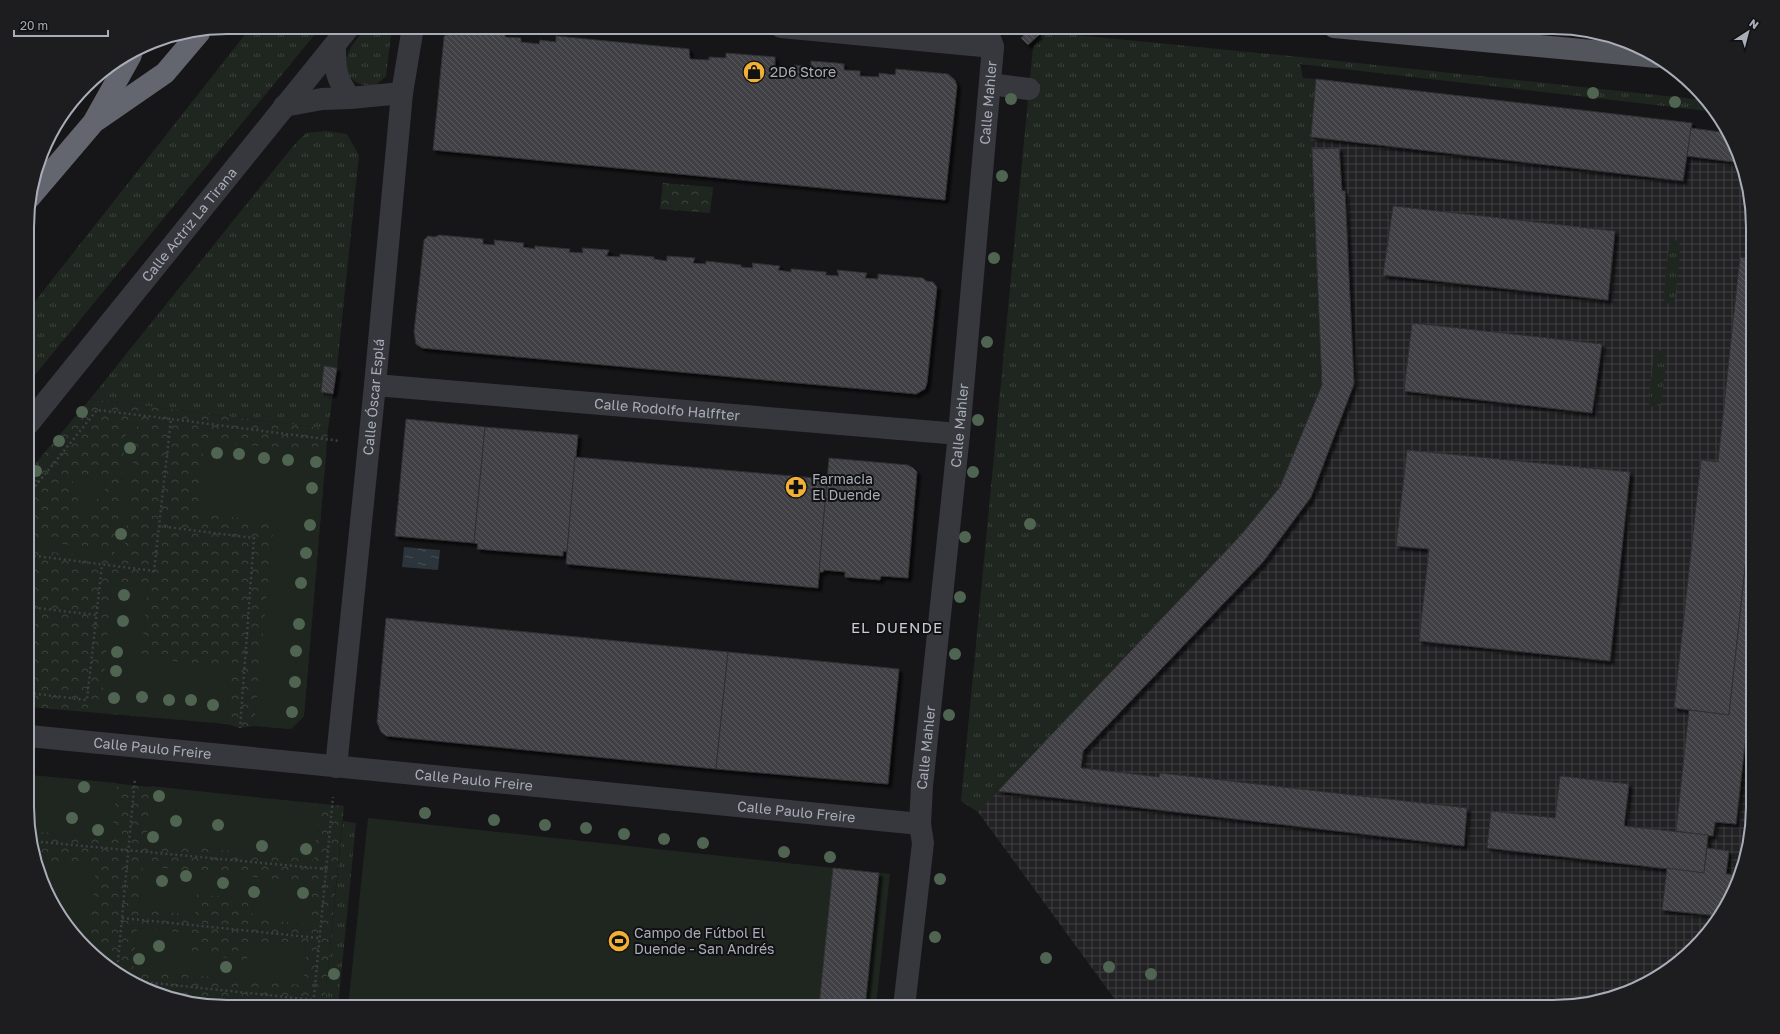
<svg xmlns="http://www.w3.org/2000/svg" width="1780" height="1034" font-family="'Golos Text',sans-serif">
	<defs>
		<pattern id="industrial-grid" width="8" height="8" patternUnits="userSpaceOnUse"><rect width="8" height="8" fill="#222225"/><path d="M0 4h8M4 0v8" fill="none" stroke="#3f3f43"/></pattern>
		<pattern id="grass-tufts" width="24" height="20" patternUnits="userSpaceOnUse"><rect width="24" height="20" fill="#1e261f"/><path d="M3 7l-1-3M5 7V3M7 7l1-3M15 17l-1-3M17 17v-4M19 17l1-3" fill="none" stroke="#3c433d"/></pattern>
		<pattern id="park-crowns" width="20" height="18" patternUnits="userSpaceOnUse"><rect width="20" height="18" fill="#1e261f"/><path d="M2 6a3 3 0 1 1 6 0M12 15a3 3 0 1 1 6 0" fill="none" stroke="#3c433d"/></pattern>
		<pattern id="water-ripples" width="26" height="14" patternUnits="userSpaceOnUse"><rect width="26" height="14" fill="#2c353c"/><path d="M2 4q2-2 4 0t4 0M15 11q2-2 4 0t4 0" fill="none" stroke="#485056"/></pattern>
		<pattern id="building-back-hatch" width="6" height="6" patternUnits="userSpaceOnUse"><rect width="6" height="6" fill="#404145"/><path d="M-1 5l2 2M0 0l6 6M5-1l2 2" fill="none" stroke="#595a5e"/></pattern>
		<filter id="shadow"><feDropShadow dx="3.5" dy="3.5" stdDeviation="1" flood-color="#0009"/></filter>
	</defs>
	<rect width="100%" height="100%" fill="#161618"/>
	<polygon fill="url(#industrial-grid)" points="1316,79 1692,123 1691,128 1728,133 1742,163 1753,214 1753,820 1746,859 1726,907 1694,949 1653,980 1617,996 1566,1007 1180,1007 1116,1001 978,812 998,791 1311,137"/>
	<g fill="url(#grass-tufts)">
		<polygon points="251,27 321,27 29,382 29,309"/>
		<path d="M366,27H392L386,76L375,86C356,85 350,82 344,63L351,47Z"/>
		<polygon points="1518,27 1553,27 1602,33 1601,34"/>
		<polygon points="1046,32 1301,57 1694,99 1701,96 1716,112 1300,64 1303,78 1316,79 1311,137 1322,385 1280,487 1241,535 978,812 961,801 1033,47 1039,38"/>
		<polygon points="326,131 347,134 359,155 337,368 324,366 321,391 333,394 328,429 90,399 294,145 306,133"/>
		<polygon points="1675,239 1681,246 1675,300 1668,304 1663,299 1669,245"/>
		<polygon points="1660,350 1667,357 1661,404 1654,408 1648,403 1654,355"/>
		<polygon points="343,821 356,823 338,1007 324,1007"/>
	</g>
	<g fill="url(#park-crowns)">
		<polygon points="663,183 713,187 710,213 660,209"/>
		<polygon points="90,399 328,429 304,716 291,729 254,726 240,728 227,724 29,707 29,471"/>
		<polygon points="29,775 344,806 324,1007 227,1007 175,1000 127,980 86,949 61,918 38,871 29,833"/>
	</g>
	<g fill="#1e261f">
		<polygon points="127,423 137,424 123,561 114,560"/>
		<polygon points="204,441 326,453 304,716 291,729 254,726 274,521 198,514"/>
		<polygon points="71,476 111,482 83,517"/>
		<polygon points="29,540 100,549 99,558 29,549"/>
		<polygon points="112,581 148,585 141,658 231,667 227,724 101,712"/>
		<polygon points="29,775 117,783 112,838 29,831"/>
		<polygon points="151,786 320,804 314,860 146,842"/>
		<polygon points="368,818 890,874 876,1007 348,1007"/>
		<path d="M35,861L96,867L88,951C67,934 41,887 35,861Z"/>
		<polygon points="143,866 313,883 310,924 252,919 254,900 197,894 195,915 139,909"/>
		<polygon points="137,928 193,934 191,954 247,960 250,941 307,946 303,985 133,970"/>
		<polygon points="172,999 261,1007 227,1007"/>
	</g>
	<polygon fill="url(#water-ripples)" points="404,547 440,550 438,570 402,567"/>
	<g fill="url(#building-back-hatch)" stroke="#303034" filter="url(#shadow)">
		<polygon points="451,27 463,27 505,31 505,37 521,38 521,42 539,44 540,40 556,42 556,36 689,49 690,59 709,60 709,57 726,58 726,53 775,57 775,67 794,69 794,65 811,67 811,61 837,63 844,64 844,70 860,71 860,76 879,77 879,73 895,75 896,69 948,74 955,80 957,86 945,200 433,150 444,37"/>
		<polygon points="1031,27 1039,35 1028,45 1021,38"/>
		<polygon points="1316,79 1692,123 1683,181 1311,137"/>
		<polygon points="1691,128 1728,133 1742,163 1687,156"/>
		<polygon points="1339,148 1342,191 1345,191 1354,384 1311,497 1263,562 1083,751 1081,768 1159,777 1160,773 1467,808 1464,846 998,791 1241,535 1280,487 1322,385 1312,149"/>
		<polygon points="1393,206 1615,231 1608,300 1383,275"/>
		<polygon points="439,235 483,239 483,244 495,245 494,240 524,243 523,247 535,249 535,246 570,249 569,252 583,253 582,248 609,250 607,255 605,256 620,257 620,254 654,257 654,259 667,261 667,256 695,258 693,263 706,264 706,261 741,265 741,267 753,268 752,263 780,266 778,270 791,272 791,269 793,269 826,272 826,275 839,276 837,270 867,273 865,278 878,279 878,274 923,278 926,281 933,282 937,287 927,383 925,389 916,394 422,348 416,344 414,332 424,240 428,236 435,237"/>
		<polygon points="1740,257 1753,259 1753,496 1729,715 1674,708 1701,460 1718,462"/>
		<polygon points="1412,323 1602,344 1592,413 1404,391"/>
		<polygon points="324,366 337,368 333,394 321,392"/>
		<polygon points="406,419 485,427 474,543 395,536"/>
		<polygon points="485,427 578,435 567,552 563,551 563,556 477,549 478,544 474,543"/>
		<polygon points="1407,450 1630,472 1610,661 1419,641 1429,549 1396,546"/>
		<polygon points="575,457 827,479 818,588 566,564"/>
		<polygon points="829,458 908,465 913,468 917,472 908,578 881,576 880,580 845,577 845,572 824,570 823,572 819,572"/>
		<polygon points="1753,496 1753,672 1736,824 1715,822 1713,836 1676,831 1689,710 1729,715"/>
		<polygon points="386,618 728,652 716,769 386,736 381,732 377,722"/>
		<polygon points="728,652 899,669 888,784 716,769"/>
		<polygon points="1560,776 1629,784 1624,826 1708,835 1704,873 1487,848 1491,811 1555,818"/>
		<polygon points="1707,848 1729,851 1726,874 1739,875 1726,907 1719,916 1662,910 1667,868 1704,873"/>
		<polygon points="833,868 879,873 865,1007 819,1007"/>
	</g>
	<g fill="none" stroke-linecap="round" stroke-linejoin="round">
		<g stroke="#3d3f44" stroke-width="2.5" stroke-dasharray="2 3" stroke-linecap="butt">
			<polyline points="29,494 97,410 171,419"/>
			<polyline points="159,526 254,538 240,728"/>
			<polyline points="29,555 154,571 171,419 340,441"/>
			<polyline points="29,596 33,556"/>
			<polyline points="29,607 96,615"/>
			<polyline points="29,693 87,700 102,565"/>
			<polyline points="31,841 326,869"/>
			<polyline points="122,918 319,938"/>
			<polyline points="117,972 135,778"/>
			<polyline points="126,980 314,1000"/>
			<polyline points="313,1007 333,797"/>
		</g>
		<g stroke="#37383d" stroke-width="22">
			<polyline points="781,27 993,47"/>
			<path d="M335,45C335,69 335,77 350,98"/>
			<polyline points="990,84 1029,89"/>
			<polyline points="284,106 322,99 350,98 402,93"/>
			<path id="s1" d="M375,385L959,434"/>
			<path id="s2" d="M29,423L349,27"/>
			<path id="s3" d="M29,736L920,824"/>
			<path id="s4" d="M336,767L375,385L402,93L413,27"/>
			<path id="s5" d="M904,1007L923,843L920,824L922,786L959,434L993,47L986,27"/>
		</g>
		<polyline stroke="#53555c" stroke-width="22" points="1334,27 1657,57"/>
		<g stroke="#63666e" stroke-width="22">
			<polyline points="97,120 165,73 199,33"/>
			<polyline points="30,197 93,123 131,55"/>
		</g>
	</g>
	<g fill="#506452">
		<circle cx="1593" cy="93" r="6"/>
		<circle cx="1011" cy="99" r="6"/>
		<circle cx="1675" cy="102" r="6"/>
		<circle cx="1002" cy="176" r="6"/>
		<circle cx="994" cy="258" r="6"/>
		<circle cx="987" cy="342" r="6"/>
		<circle cx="82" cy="412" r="6"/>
		<circle cx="978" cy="420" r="6"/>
		<circle cx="59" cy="441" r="6"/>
		<circle cx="130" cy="448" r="6"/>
		<circle cx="217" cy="453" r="6"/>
		<circle cx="239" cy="454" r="6"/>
		<circle cx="264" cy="458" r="6"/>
		<circle cx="288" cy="460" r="6"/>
		<circle cx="316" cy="462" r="6"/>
		<circle cx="36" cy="471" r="6"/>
		<circle cx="973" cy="472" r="6"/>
		<circle cx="312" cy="488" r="6"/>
		<circle cx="1030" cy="524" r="6"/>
		<circle cx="310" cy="525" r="6"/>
		<circle cx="121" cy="534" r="6"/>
		<circle cx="965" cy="537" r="6"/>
		<circle cx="306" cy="553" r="6"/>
		<circle cx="301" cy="583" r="6"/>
		<circle cx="124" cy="595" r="6"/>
		<circle cx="960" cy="597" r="6"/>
		<circle cx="123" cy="621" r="6"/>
		<circle cx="299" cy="624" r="6"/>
		<circle cx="296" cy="651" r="6"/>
		<circle cx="117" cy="652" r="6"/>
		<circle cx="955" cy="654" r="6"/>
		<circle cx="116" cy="671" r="6"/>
		<circle cx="295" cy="682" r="6"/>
		<circle cx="142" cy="697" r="6"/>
		<circle cx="114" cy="698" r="6"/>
		<circle cx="169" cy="700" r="6"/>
		<circle cx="191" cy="700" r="6"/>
		<circle cx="213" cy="705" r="6"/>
		<circle cx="292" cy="712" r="6"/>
		<circle cx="949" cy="715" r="6"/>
		<circle cx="84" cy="787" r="6"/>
		<circle cx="159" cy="796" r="6"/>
		<circle cx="425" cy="813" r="6"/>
		<circle cx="72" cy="818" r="6"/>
		<circle cx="494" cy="820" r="6"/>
		<circle cx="176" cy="821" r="6"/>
		<circle cx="218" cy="825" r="6"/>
		<circle cx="545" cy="825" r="6"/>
		<circle cx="586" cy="828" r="6"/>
		<circle cx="98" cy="830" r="6"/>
		<circle cx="624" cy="834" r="6"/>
		<circle cx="153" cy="837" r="6"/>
		<circle cx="664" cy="839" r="6"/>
		<circle cx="703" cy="843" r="6"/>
		<circle cx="262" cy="846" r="6"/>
		<circle cx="306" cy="849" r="6"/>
		<circle cx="784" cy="852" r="6"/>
		<circle cx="830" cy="857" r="6"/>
		<circle cx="186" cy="876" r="6"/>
		<circle cx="940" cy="879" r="6"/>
		<circle cx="162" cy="881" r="6"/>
		<circle cx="223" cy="883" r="6"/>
		<circle cx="254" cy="892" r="6"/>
		<circle cx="303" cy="893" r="6"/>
		<circle cx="935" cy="937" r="6"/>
		<circle cx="159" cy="946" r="6"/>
		<circle cx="1046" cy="958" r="6"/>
		<circle cx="139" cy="959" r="6"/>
		<circle cx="226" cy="967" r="6"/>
		<circle cx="1109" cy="967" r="6"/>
		<circle cx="334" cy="974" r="6"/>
		<circle cx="1151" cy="974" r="6"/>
	</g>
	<defs>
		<g id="shop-disc" transform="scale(1.15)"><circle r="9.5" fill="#f2b134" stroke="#111113"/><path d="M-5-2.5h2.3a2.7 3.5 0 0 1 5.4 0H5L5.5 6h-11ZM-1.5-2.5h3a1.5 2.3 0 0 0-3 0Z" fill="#111"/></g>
		<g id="pharmacy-disc" transform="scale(1.15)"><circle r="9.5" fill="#f2b134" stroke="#111113"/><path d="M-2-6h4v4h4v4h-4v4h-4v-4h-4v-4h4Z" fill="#111"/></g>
		<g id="stadium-disc" transform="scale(1.15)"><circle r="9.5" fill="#f2b134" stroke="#111113"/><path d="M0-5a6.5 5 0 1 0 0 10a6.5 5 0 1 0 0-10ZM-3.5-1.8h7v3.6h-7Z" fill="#111"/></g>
	</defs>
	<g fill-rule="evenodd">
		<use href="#shop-disc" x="754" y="72"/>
		<use href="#pharmacy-disc" x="796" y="487"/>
		<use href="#stadium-disc" x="619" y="941"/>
	</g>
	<g text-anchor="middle" stroke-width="4" stroke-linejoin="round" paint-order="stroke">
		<g font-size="14" fill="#a8adb8" stroke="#111113" text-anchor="start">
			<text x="770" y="77">2D6 Store</text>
			<text x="812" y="484">Farmacia<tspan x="812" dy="16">El Duende</tspan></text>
			<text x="634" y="938">Campo de Fútbol El<tspan x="634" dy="16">Duende - San Andrés</tspan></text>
		</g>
		<g font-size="14" fill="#a8adb8" stroke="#111113">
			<text dy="5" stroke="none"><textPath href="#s5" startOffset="909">Calle Mahler</textPath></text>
			<text dy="5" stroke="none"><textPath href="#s2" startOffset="255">Calle Actriz La Tirana</textPath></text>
			<text dy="5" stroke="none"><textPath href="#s4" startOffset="372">Calle Óscar Esplá</textPath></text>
			<text dy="5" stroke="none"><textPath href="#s1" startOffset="293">Calle Rodolfo Halffter</textPath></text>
			<text dy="5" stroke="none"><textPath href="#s5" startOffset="585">Calle Mahler</textPath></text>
			<text dy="5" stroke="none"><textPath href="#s5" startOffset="261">Calle Mahler</textPath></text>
			<text dy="5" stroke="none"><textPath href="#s3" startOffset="124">Calle Paulo Freire</textPath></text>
			<text dy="5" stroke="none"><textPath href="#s3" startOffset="447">Calle Paulo Freire</textPath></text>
			<text dy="5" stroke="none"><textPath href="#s3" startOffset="771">Calle Paulo Freire</textPath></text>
		</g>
		<g font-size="15" letter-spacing="1" fill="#c9ccd4" stroke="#111113">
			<text x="897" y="633">EL DUENDE</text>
		</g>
	</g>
	<path d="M0 0H1780V1034H0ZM227 34H1553A193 193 0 0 1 1746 227V807A193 193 0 0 1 1553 1000H227A193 193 0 0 1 34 807V227A193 193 0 0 1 227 34Z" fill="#1d1d20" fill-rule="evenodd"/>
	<path fill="none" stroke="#a8adb8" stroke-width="2" d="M227 34H1553A193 193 0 0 1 1746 227V807A193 193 0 0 1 1553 1000H227A193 193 0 0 1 34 807V227A193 193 0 0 1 227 34Z"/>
	<g transform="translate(1748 32) rotate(36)" stroke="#111113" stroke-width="3" paint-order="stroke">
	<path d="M0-3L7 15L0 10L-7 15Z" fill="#a8adb8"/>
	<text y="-6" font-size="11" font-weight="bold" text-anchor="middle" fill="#a8adb8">N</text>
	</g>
	<path d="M14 30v6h94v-6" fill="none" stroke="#a8adb8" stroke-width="2"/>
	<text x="20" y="30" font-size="12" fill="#a8adb8" stroke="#111113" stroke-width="3" paint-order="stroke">20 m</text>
</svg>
